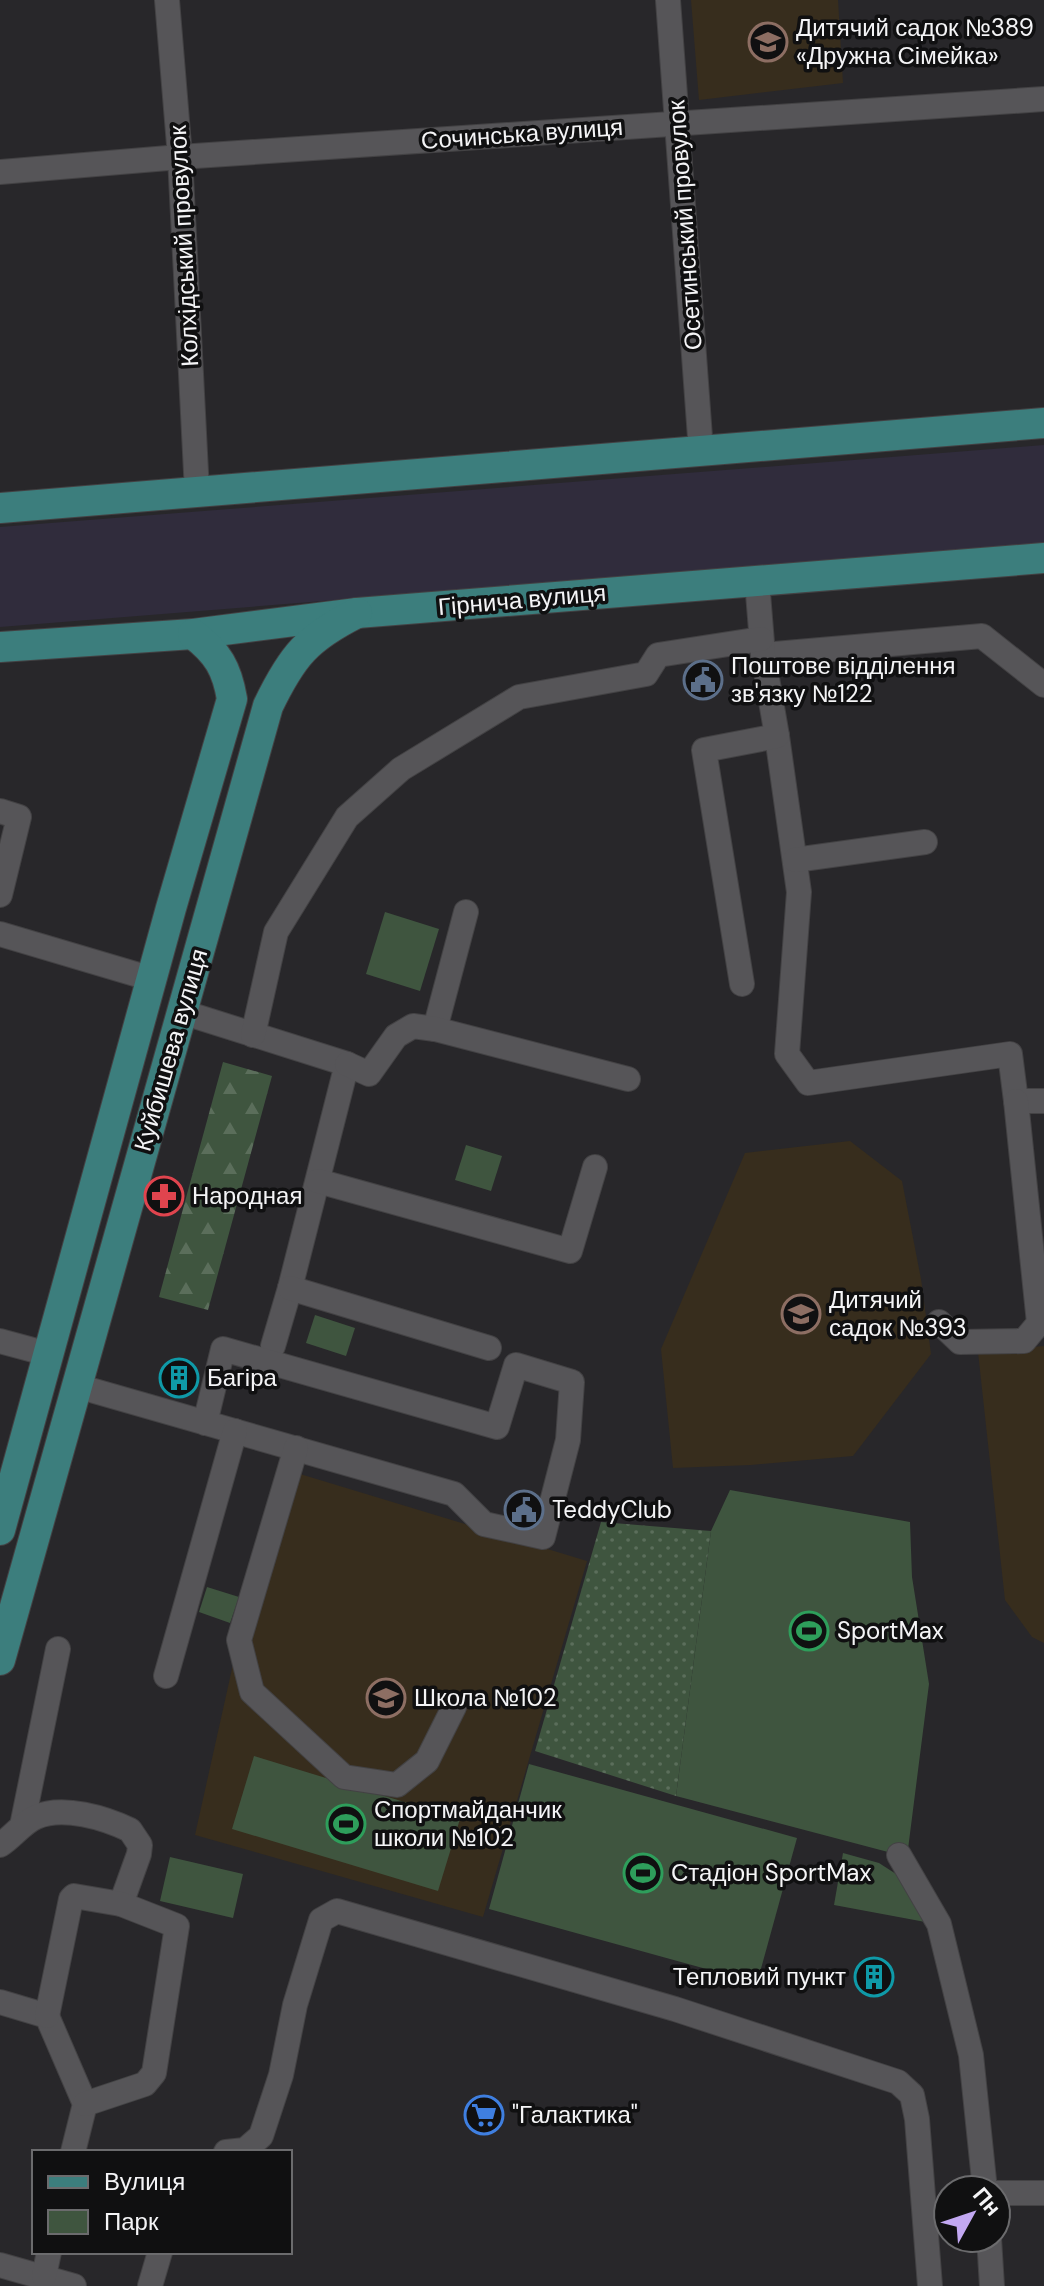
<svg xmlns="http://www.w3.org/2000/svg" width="1044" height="2286" font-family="'DM Sans',sans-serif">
	<defs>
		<pattern id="grass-dots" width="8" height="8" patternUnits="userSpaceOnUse" patternTransform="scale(2)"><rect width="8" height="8" fill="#3f553f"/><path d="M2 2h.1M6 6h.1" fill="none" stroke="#5b6e5b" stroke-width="1.8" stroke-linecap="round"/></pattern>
		<pattern id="forest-firs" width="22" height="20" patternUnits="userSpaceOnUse" patternTransform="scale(2)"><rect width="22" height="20" fill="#3f553f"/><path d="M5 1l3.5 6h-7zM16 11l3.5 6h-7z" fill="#5b6e5b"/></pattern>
	</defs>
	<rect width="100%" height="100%" fill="#28272a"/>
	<polygon fill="#302c3c" points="1044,445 1044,543 0,627 0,527"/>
	<g fill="#372d1d">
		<polygon points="691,0 838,0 843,83 699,100"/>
		<polygon points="850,1141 902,1181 921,1279 931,1354 853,1456 751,1465 673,1468 661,1349 745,1153"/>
		<polygon points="1044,1346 1044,1643 1032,1637 1005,1600 978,1352"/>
		<polygon points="277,1467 587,1561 483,1917 195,1835"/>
	</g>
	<polygon fill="url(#grass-dots)" points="601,1522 711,1531 676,1796 535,1751"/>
	<polygon fill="url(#forest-firs)" points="223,1062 272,1076 208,1310 159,1297"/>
	<g fill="#3f553f">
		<polygon points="385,912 439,929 420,991 366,974"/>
		<polygon points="466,1145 502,1156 491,1191 455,1180"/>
		<polygon points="315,1315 355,1328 346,1356 306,1343"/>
		<polygon points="730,1490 910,1522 912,1577 929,1684 907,1857 676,1796 711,1531"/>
		<polygon points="207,1587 239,1597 230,1623 199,1612"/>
		<polygon points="254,1756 460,1819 438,1891 232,1829"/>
		<polygon points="529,1764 797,1838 757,1983 489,1909"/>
		<polygon points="843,1853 879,1863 913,1885 936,1924 834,1905"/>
		<polygon points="170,1857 243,1874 233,1918 160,1901"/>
	</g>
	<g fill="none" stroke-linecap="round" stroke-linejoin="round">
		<g stroke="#434244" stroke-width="26">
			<g id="minor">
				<polyline points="167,0 180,157 197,492"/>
				<polyline points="668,0 701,451"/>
				<polyline points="0,172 180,157 1044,99"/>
				<polyline points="763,655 982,636 1044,685"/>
				<polyline points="777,736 799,892 787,1054 808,1083 1010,1054 1016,1101 1044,1101"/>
				<polyline points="0,811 19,817 0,895"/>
				<polyline points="795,860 925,842"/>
				<polyline points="0,934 152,979"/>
				<polyline points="742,984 704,750 777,736 763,655 757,581"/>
				<polyline points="182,1012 347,1064 290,1288 273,1346"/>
				<polyline points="435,1029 466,912"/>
				<polyline points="253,1035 276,932 347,817 401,769 519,697 646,674 658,655 761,639"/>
				<polyline points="347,1064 369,1074 396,1036 413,1026 435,1029 628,1079"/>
				<polyline points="318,1181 570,1251 595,1167"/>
				<polyline points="290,1288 489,1348"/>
				<polyline points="939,1322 960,1342 1024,1341 1039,1323 1016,1101"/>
				<polyline points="0,1341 48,1354"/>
				<polyline points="77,1386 454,1494 484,1524 543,1537 568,1440 572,1382 516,1365 497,1427 223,1349 205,1423"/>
				<polyline points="296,1448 239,1640 252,1692 344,1777 397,1785 427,1761 454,1707"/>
				<polyline points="166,1676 235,1431"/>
				<polyline points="22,1826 58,1649"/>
				<path d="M0,1845C13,1837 22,1823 36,1817C63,1805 105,1818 130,1830L140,1845L139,1854L121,1904"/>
				<polyline points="899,1855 939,1924 971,2055 985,2190"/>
				<polyline points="0,2002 47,2016 85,2104 73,2152"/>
				<polyline points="47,2016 71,1899 74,1896 121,1904 177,1926 154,2073 145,2084 85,2104"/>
				<polyline points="226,2152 245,2150 261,2136 281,2075 295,2005 321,1920 337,1911 675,2009 898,2082 912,2095 917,2119 930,2286"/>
				<polyline points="996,2193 1044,2193"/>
				<polyline points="989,2238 992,2286"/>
				<polyline points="0,2265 74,2286"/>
				<polyline points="44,2276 49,2252"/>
				<polyline points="150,2286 160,2252"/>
			</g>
		</g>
		<g stroke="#434244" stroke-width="32">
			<g id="major">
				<polyline points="0,508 1044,423"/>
				<polyline points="0,647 193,634 357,613 1044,558"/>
				<path d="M0,1530L171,908L232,699C227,669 218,653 193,634"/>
				<path d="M0,1660L268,706C292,656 307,638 357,613"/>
			</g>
		</g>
		<use href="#minor" stroke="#565558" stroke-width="24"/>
		<use href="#major" stroke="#3c7e7d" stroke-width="30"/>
	</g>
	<defs>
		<g id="school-ring" transform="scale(2)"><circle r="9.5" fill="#101011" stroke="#8d6e63" stroke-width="1.5"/><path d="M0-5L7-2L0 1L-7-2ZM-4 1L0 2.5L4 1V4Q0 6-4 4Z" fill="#8d6e63"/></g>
		<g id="civic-ring" transform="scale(2)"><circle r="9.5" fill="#101011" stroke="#5c6f8a" stroke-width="1.5"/><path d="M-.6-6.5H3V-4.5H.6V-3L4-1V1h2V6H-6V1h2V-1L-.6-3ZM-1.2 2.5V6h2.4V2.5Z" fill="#5c6f8a"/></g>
		<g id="pharmacy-ring" transform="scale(2)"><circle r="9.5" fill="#101011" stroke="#e0444e" stroke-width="1.5"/><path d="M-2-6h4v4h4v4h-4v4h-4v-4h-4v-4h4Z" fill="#e0444e"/></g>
		<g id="building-ring" transform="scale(2)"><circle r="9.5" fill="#101011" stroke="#0f9aa8" stroke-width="1.5"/><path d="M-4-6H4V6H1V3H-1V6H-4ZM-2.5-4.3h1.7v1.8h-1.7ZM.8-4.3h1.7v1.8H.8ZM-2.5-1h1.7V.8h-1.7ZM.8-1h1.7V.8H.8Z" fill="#0f9aa8"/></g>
		<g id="stadium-ring" transform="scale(2)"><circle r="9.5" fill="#101011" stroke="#2e9e5b" stroke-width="1.5"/><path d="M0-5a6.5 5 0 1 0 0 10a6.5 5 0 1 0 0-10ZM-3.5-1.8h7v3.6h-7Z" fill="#2e9e5b"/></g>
		<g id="supermarket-ring" transform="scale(2)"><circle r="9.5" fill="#101011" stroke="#3f7fe0" stroke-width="1.5"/><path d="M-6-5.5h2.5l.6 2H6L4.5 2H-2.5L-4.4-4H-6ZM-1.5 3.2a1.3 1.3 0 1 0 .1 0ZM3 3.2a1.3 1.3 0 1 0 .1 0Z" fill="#3f7fe0"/></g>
	</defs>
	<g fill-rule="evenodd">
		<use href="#school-ring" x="768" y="42"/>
		<use href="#civic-ring" x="703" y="680"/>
		<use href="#pharmacy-ring" x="164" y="1196"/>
		<use href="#school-ring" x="801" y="1314"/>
		<use href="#building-ring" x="179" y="1378"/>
		<use href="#civic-ring" x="524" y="1510"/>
		<use href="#stadium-ring" x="809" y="1631"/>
		<use href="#school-ring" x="386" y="1698"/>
		<use href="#stadium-ring" x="346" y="1824"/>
		<use href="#stadium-ring" x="643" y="1873"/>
		<use href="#building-ring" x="874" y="1977"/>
		<use href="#supermarket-ring" x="484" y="2115"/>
	</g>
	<g text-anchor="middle" stroke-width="7" stroke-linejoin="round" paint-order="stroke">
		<g font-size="24" fill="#f4f4f6" stroke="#101011" text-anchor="start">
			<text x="796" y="36">Дитячий садок №389<tspan x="796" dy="28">«Дружна Сімейка»</tspan></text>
			<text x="731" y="674">Поштове відділення<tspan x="731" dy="28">зв'язку №122</tspan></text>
			<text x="192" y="1204">Народная</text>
			<text x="829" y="1308">Дитячий<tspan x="829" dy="28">садок №393</tspan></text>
			<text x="207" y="1386">Багіра</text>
			<text x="552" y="1518">TeddyClub</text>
			<text x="837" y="1639">SportMax</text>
			<text x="414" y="1706">Школа №102</text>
			<text x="374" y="1818">Спортмайданчик<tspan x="374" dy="28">школи №102</tspan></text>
			<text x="671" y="1881">Стадіон SportMax</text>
			<text x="846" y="1985" text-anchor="end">Тепловий пункт</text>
			<text x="512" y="2123">"Галактика"</text>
		</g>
		<g font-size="24" fill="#f4f4f6" stroke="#101011">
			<text transform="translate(522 134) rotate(-4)" y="8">Сочинська вулиця</text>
			<text transform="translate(685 225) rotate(-94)" y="8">Осетинський провулок</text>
			<text transform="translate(184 246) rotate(-93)" y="8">Колхідський провулок</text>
			<text transform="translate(522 600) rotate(-5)" y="8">Гірнича вулиця</text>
			<text transform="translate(171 1050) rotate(-74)" y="8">Куйбишева вулиця</text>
		</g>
	</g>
	<rect x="32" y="2150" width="260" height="104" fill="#101011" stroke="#6b6b6d" stroke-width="2"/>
	<rect x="48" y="2176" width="40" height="12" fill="#3c7e7d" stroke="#6b6b6d" stroke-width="2"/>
	<text x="104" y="2190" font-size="24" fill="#f4f4f6">Вулиця</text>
	<rect x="48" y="2210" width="40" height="24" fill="#3f553f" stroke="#6b6b6d" stroke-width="2"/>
	<text x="104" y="2230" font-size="24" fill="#f4f4f6">Парк</text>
	<g transform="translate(972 2214) rotate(50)"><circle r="38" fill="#101011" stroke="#6b6b6d" stroke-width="2"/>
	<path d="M0-6L14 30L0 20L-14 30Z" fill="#c2a8f2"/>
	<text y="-12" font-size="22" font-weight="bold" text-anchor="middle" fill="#f4f4f6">Пн</text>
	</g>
</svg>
